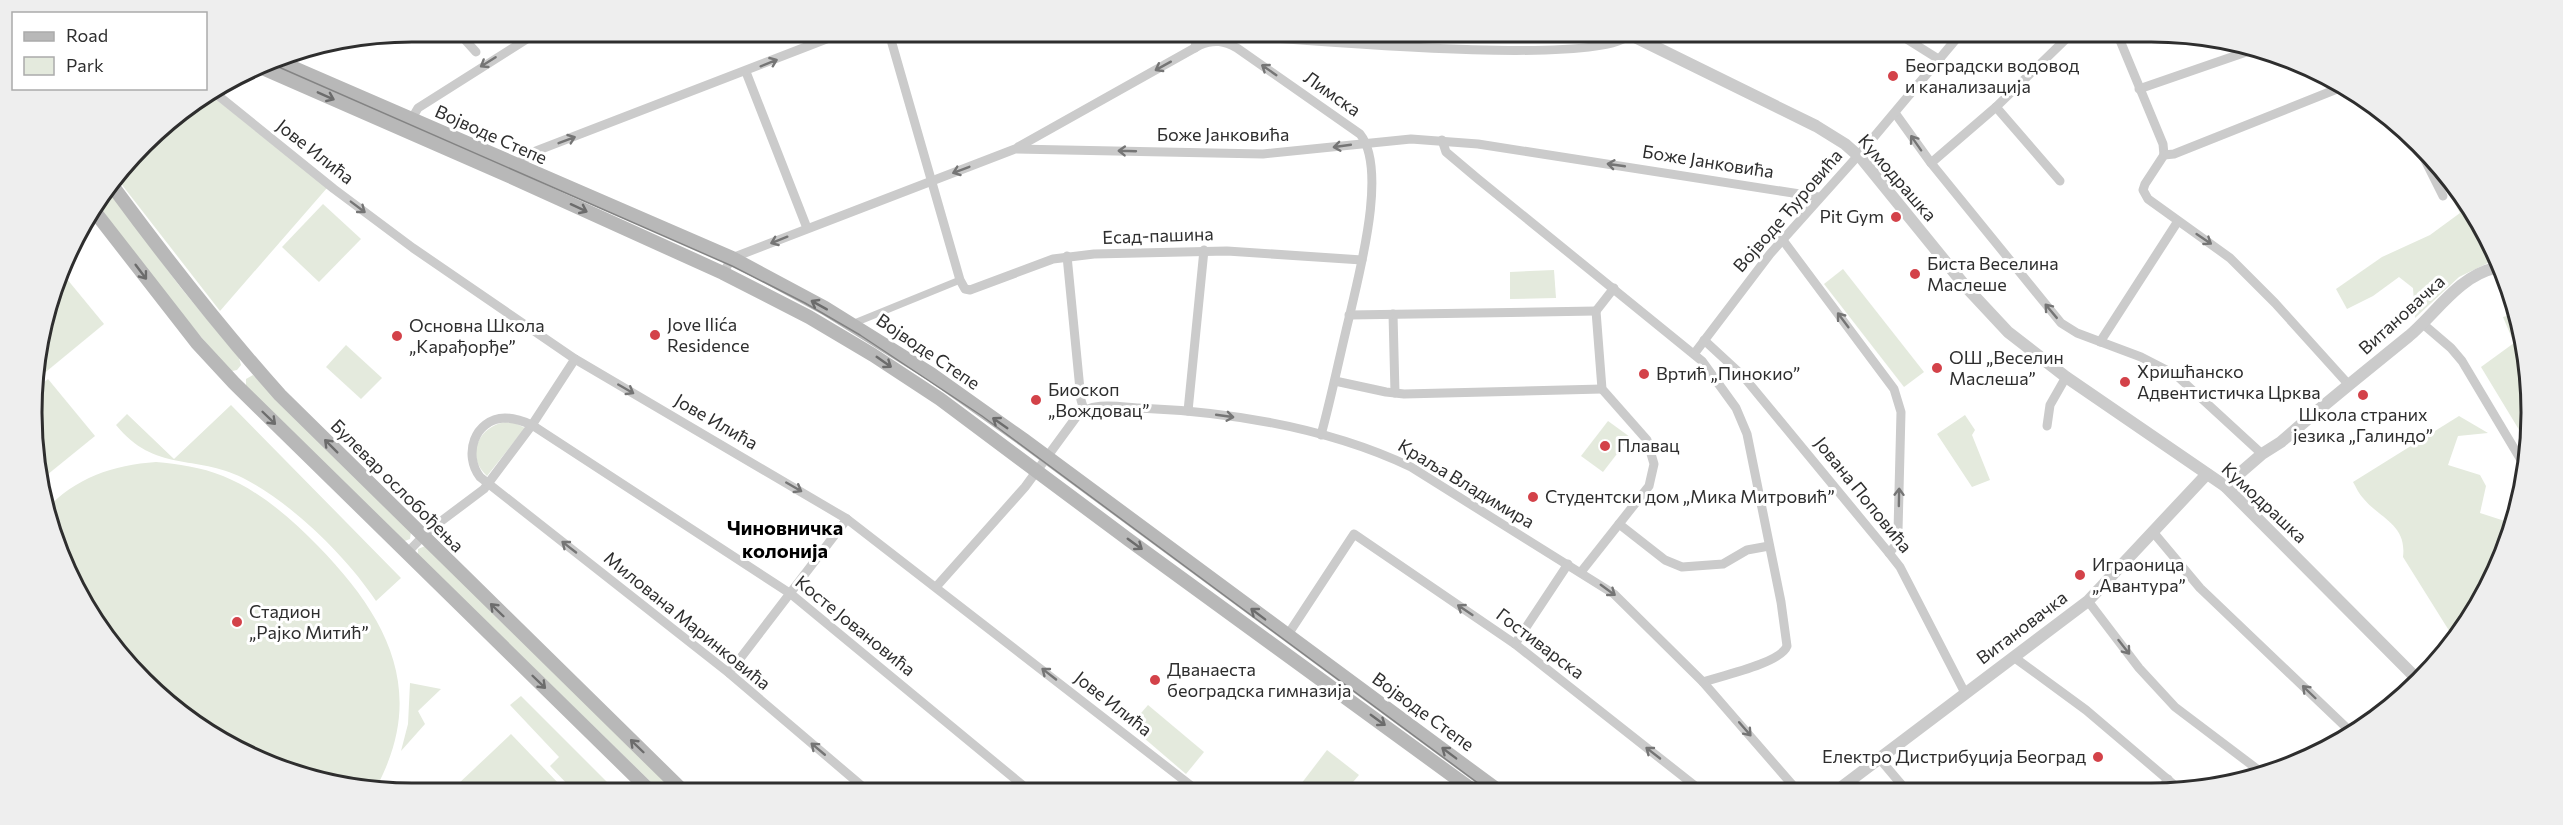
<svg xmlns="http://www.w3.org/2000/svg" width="2563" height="825" font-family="Commissioner,sans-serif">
	<rect width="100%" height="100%" fill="#fff"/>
	<g fill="#e4eadd">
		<polygon points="211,95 327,188 220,311 119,181 161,126"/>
		<polygon points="2453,187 2467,201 2492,261 2459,277 2415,318 2413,288 2399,277 2373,296 2347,309 2336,289 2382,257 2430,235 2460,213 2447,190"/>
		<polygon points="110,193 181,288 239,358 241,365 237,370 232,371 227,368 142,266 99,207"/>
		<polygon points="323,204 361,239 319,282 282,247"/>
		<polygon points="1843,269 1924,372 1904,387 1824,284"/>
		<polygon points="1554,270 1556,298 1510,299 1510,272"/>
		<polygon points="62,273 104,324 36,380 35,363"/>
		<polygon points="2514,314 2524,339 2524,438 2481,367 2514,343 2503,317"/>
		<polygon points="346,345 382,378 361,399 326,367"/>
		<polygon points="253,375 411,532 410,539 402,542 246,386 246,379"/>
		<polygon points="48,379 95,436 42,479 36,389"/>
		<path d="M231,405L401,578L376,601C346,556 292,503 243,478C195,454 155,473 116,425L127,414L174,459Z"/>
		<polygon points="1965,415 1975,430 1972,435 1990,480 1972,487 1937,434"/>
		<path d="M2459,416L2488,433L2458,436L2448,465L2480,475L2486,486L2480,513L2511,523L2481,603L2453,637L2403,557C2407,524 2380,519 2363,498C2359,494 2356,487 2353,482Z"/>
		<polygon points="1608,421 1630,437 1603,472 1581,456"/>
		<path d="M505,422L515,423L525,428L487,476C465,456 478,427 505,422Z"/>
		<path d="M156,462C178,464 201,467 223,476C258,490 291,518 318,546C386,616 428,690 377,786H338L201,729L96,624L45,511C74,478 113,465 156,462Z"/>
		<polygon points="425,546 674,787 656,787 418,555 418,549"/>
		<polygon points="410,683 441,689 418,711 425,724 401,751 408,724"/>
		<polygon points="521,696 612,787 570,787 550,766 559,757 510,705"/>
		<polygon points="1148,705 1204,752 1186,774 1130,726"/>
		<polygon points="511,734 562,787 456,786"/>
		<polygon points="1327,750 1359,775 1348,788 1298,788"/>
	</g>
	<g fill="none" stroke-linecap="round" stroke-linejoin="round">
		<polyline stroke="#cbcbcb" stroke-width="7" points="852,324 960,280"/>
		<g stroke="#cbcbcb" stroke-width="9">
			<polyline points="458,32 476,52"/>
			<polyline points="889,33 960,280 965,289 970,290 1053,259 1094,254 1227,251 1362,260"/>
			<polyline points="1191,35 1196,40 1195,48"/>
			<path d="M1232,35C1293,39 1594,67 1628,36"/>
			<polyline points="1905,38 1940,60"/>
			<polyline points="2119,38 2163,144 2164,155"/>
			<polyline points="746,72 807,228"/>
			<polyline points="2139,89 2252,50"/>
			<polyline points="215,93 334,189 413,248 575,359 847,519 1194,788"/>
			<polyline points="1996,107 2060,181"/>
			<polyline points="1895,113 1931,163 2061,323 2077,333 2141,357 2176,375 2262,454"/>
			<polyline points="411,120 418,108 538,32"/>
			<path d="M1442,140L1446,152L1478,179L1702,361L1736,408L1747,434L1781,602L1787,646C1781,663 1721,676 1703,682"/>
			<path d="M1018,147L1200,45C1215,39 1224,41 1237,48L1360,134C1388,169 1359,273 1350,314C1340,354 1332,395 1321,435"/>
			<polyline points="2164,155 2145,184 2143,190 2148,199 2230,258 2275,303 2349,385"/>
			<polyline points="2164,155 2174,154 2342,87"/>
			<polyline points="2423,156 2443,196"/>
			<polyline points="1931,163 1996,107 2067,38"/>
			<polyline points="514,166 536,151 842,33"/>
			<polyline points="1782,239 1894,389 1901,412 1898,531 1895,546 1889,553"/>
			<polyline points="1067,256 1081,400 1084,410"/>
			<polyline points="723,273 732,258 1015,149 1263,154 1411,139 1478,144 1819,197"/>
			<polyline points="1596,311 1614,288"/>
			<polyline points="1393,314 1395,393"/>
			<polyline points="1349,315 1596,311"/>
			<polyline points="2423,324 2451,348 2462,361 2524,465"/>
			<polyline points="1704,340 1743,376 1889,553 1900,567 1965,693"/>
			<polyline points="2100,342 2178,221"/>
			<polyline points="1694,354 1770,254 1863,150 1957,38"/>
			<polyline points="1335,381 1386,392 1404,394 1602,389"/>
			<polyline points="1188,411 1204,250"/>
			<polyline points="2047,426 2050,405 2066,377"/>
			<polyline points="1619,524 1665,560 1682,567 1723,564 1747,550 1769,546"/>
			<polyline points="2153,532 2200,588 2351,732"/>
			<polyline points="407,553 428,531 484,489 532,425 575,359"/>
			<polyline points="1581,572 1649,486 1654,464 1647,440 1602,389 1596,311"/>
			<path d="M936,587L1025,487L1077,416C1091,401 1120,407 1139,408C1231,412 1327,427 1411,467L1614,594L1703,682L1796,789"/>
			<polyline points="2088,601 2139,668 2175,707 2261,772"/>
			<polyline points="1287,636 1354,534 1515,644 1699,789"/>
			<polyline points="1515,644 1568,564"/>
			<polyline points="2015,658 2086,710 2180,790"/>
			<polyline points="729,673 847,519"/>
			<polyline points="1879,758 1906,790"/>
			<path d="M863,787L729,673L480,477C463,455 474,419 505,418C515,418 523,421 532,425L791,594L1026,788"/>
			<polyline points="2161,790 2168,779"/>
		</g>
		<g stroke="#cbcbcb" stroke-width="12">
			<polyline points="1633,36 1816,126 1845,144 1862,159 1966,287 2008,332 2066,377 2225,486 2418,680"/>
			<path d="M2225,486L2262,454L2281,442C2323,405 2366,371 2409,336C2436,313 2459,276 2495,268"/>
			<polyline points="1839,789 2088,601 2207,474"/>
		</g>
		<g stroke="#b8b8b8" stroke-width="14">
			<polyline points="273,59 732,258 825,308 931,374 1024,440 1496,789"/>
			<polyline points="258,66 507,175 723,273 809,317 873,355 940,399 1129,540 1471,789"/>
			<path d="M114,188C167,260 221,329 280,395L679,787"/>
			<polyline points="95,212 197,343 234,383 646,787"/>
		</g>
		<polyline stroke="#838383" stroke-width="1.5" points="265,61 732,266 805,303 860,335 982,416 1486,789"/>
	</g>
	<defs><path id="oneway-shaft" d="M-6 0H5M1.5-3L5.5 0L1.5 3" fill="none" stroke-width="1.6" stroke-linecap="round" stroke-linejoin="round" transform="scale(1.5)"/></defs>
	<g stroke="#757575">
		<use href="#oneway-shaft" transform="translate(488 62) rotate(148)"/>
		<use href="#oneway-shaft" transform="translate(769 63) rotate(-22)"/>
		<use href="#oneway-shaft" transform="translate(1163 66) rotate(151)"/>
		<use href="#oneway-shaft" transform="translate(1269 70) rotate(-145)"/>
		<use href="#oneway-shaft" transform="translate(567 140) rotate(-21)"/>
		<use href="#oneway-shaft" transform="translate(1916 143) rotate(-125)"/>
		<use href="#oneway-shaft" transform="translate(1342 146) rotate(172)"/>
		<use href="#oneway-shaft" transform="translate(1127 151) rotate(-178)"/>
		<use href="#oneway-shaft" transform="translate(1616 165) rotate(-172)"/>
		<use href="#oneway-shaft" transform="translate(961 170) rotate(159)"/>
		<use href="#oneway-shaft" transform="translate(358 207) rotate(37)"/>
		<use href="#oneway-shaft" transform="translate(2204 239) rotate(34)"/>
		<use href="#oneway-shaft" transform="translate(779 240) rotate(158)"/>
		<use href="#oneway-shaft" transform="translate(2051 311) rotate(-130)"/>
		<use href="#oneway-shaft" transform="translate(1843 320) rotate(-127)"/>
		<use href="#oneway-shaft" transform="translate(626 389) rotate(30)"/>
		<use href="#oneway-shaft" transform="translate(1225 416) rotate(8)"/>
		<use href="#oneway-shaft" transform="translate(794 487) rotate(30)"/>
		<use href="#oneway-shaft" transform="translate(1899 497) rotate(-89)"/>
		<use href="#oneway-shaft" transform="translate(569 547) rotate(-142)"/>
		<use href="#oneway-shaft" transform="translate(1608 590) rotate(36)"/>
		<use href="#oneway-shaft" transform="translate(1465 610) rotate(-146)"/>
		<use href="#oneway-shaft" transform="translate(2124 647) rotate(52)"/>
		<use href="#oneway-shaft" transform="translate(1049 674) rotate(-142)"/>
		<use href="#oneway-shaft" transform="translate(2309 692) rotate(-136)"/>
		<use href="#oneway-shaft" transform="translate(1745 729) rotate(49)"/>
		<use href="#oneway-shaft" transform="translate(818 749) rotate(-140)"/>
		<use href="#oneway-shaft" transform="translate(1653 753) rotate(-142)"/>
	</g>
	<g stroke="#6c6c6c">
		<use href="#oneway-shaft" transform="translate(326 96) rotate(24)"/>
		<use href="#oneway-shaft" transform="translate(579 208) rotate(25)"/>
		<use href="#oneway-shaft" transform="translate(141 272) rotate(53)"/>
		<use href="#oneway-shaft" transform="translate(819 305) rotate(-151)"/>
		<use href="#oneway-shaft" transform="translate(884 362) rotate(35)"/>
		<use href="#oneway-shaft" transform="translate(269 418) rotate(44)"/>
		<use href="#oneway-shaft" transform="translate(1000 423) rotate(-145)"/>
		<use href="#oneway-shaft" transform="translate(331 446) rotate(-135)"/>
		<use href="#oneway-shaft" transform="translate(1135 544) rotate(36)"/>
		<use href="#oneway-shaft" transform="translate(497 610) rotate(-136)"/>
		<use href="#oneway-shaft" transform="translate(1258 614) rotate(-143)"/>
		<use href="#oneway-shaft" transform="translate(539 682) rotate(44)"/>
		<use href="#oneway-shaft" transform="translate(1378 720) rotate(36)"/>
		<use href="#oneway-shaft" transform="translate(637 746) rotate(-136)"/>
		<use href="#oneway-shaft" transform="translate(1449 753) rotate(-143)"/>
	</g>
	<g fill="#d34249" stroke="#fff" stroke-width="2">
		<circle cx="1893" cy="76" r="6"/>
		<circle cx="1896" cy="217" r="6"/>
		<circle cx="1915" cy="274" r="6"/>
		<circle cx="655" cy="335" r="6"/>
		<circle cx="397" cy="336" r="6"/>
		<circle cx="1937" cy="368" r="6"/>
		<circle cx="1644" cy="374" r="6"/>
		<circle cx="2125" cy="382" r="6"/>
		<circle cx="2363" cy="395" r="6"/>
		<circle cx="1036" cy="400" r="6"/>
		<circle cx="1605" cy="446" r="6"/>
		<circle cx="1533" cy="497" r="6"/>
		<circle cx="2080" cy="575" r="6"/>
		<circle cx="237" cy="622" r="6"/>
		<circle cx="1155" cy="680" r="6"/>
		<circle cx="2098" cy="757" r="6"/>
	</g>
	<g text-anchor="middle" stroke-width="6" stroke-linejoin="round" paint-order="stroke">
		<g font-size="18" fill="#2e2e2e" stroke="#fff" text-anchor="start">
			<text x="1905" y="72">Београдски водовод<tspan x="1905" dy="21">и канализација</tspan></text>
			<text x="1884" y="223" text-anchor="end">Pit Gym</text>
			<text x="1927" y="270">Биста Веселина<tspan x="1927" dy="21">Маслеше</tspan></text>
			<text x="667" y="331">Jove Ilića<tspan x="667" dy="21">Residence</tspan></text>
			<text x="409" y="332">Основна Школа<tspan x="409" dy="21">„Карађорђе”</tspan></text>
			<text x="1949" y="364">ОШ „Веселин<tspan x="1949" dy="21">Маслеша”</tspan></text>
			<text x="2137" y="378">Хришћанско<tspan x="2137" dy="21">Адвентистичка Црква</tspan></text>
			<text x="1656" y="380">Вртић „Пинокио”</text>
			<text x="1048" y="396">Биоскоп<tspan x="1048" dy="21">„Вождовац”</tspan></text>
			<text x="2363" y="421" text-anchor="middle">Школа страних<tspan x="2363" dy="21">језика „Галиндо”</tspan></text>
			<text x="1617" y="452">Плавац</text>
			<text x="1545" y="503">Студентски дом „Мика Митровић”</text>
			<text x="2092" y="571">Играоница<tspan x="2092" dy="21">„Авантура”</tspan></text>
			<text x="249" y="618">Стадион<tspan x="249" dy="21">„Рајко Митић”</tspan></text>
			<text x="1167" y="676">Дванаеста<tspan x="1167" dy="21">београдска гимназија</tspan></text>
			<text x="2086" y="763" text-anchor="end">Електро Дистрибуција Београд</text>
		</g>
		<g font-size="18" fill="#2e2e2e" stroke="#fff">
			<text transform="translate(1332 94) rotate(35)" y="6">Лимска</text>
			<text transform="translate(491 135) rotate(24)" y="6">Војводе Степе</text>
			<text x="1223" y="141">Боже Јанковића</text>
			<text transform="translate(315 152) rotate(38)" y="6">Јове Илића</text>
			<text transform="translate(1708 162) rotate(9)" y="6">Боже Јанковића</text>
			<text transform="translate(1897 178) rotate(49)" y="6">Кумодрашка</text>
			<text transform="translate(1788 211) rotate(-49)" y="6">Војводе Ђуровића</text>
			<text transform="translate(1158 236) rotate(-2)" y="6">Есад-пашина</text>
			<text transform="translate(2402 315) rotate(-42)" y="6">Витановачка</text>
			<text transform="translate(928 352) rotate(34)" y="6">Војводе Степе</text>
			<text transform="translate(716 422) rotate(30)" y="6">Јове Илића</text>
			<text transform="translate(1466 484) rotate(31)" y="6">Краља Владимира</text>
			<text transform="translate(397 486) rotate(45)" y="6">Булевар ослобођења</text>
			<text transform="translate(1863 495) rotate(51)" y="6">Јована Поповића</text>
			<text transform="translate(2264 503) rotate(43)" y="6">Кумодрашка</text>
			<text transform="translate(687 621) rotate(39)" y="6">Милована Маринковића</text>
			<text transform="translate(855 626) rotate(39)" y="6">Косте Јовановића</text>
			<text transform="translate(2022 628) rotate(-37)" y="6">Витановачка</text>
			<text transform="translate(1540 644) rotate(37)" y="6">Гостиварска</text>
			<text transform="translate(1113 704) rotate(38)" y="6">Јове Илића</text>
			<text transform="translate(1423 712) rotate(36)" y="6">Војводе Степе</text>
		</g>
		<g font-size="20" font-weight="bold" fill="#000" stroke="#fff">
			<text x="785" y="535">Чиновничка<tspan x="785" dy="23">колонија</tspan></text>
		</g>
	</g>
	<path d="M0 0H2563V825H0ZM412 42H2151A370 370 0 0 1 2521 412V413A370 370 0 0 1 2151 783H412A370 370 0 0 1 42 413V412A370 370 0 0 1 412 42Z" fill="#eee" fill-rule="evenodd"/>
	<path fill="none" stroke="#2e2e2e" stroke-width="3" d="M412 42H2151A370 370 0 0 1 2521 412V413A370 370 0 0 1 2151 783H412A370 370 0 0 1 42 413V412A370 370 0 0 1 412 42Z"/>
	<rect x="12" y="12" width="195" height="78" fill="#ffffff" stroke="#ababab" stroke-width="1.5"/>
	<rect x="24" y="32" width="30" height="9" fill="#b8b8b8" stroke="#ababab" stroke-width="1.5"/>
	<text x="66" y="42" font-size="18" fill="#2e2e2e">Road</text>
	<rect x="24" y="57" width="30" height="18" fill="#e4eadd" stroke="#ababab" stroke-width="1.5"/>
	<text x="66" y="72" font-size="18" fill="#2e2e2e">Park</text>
</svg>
